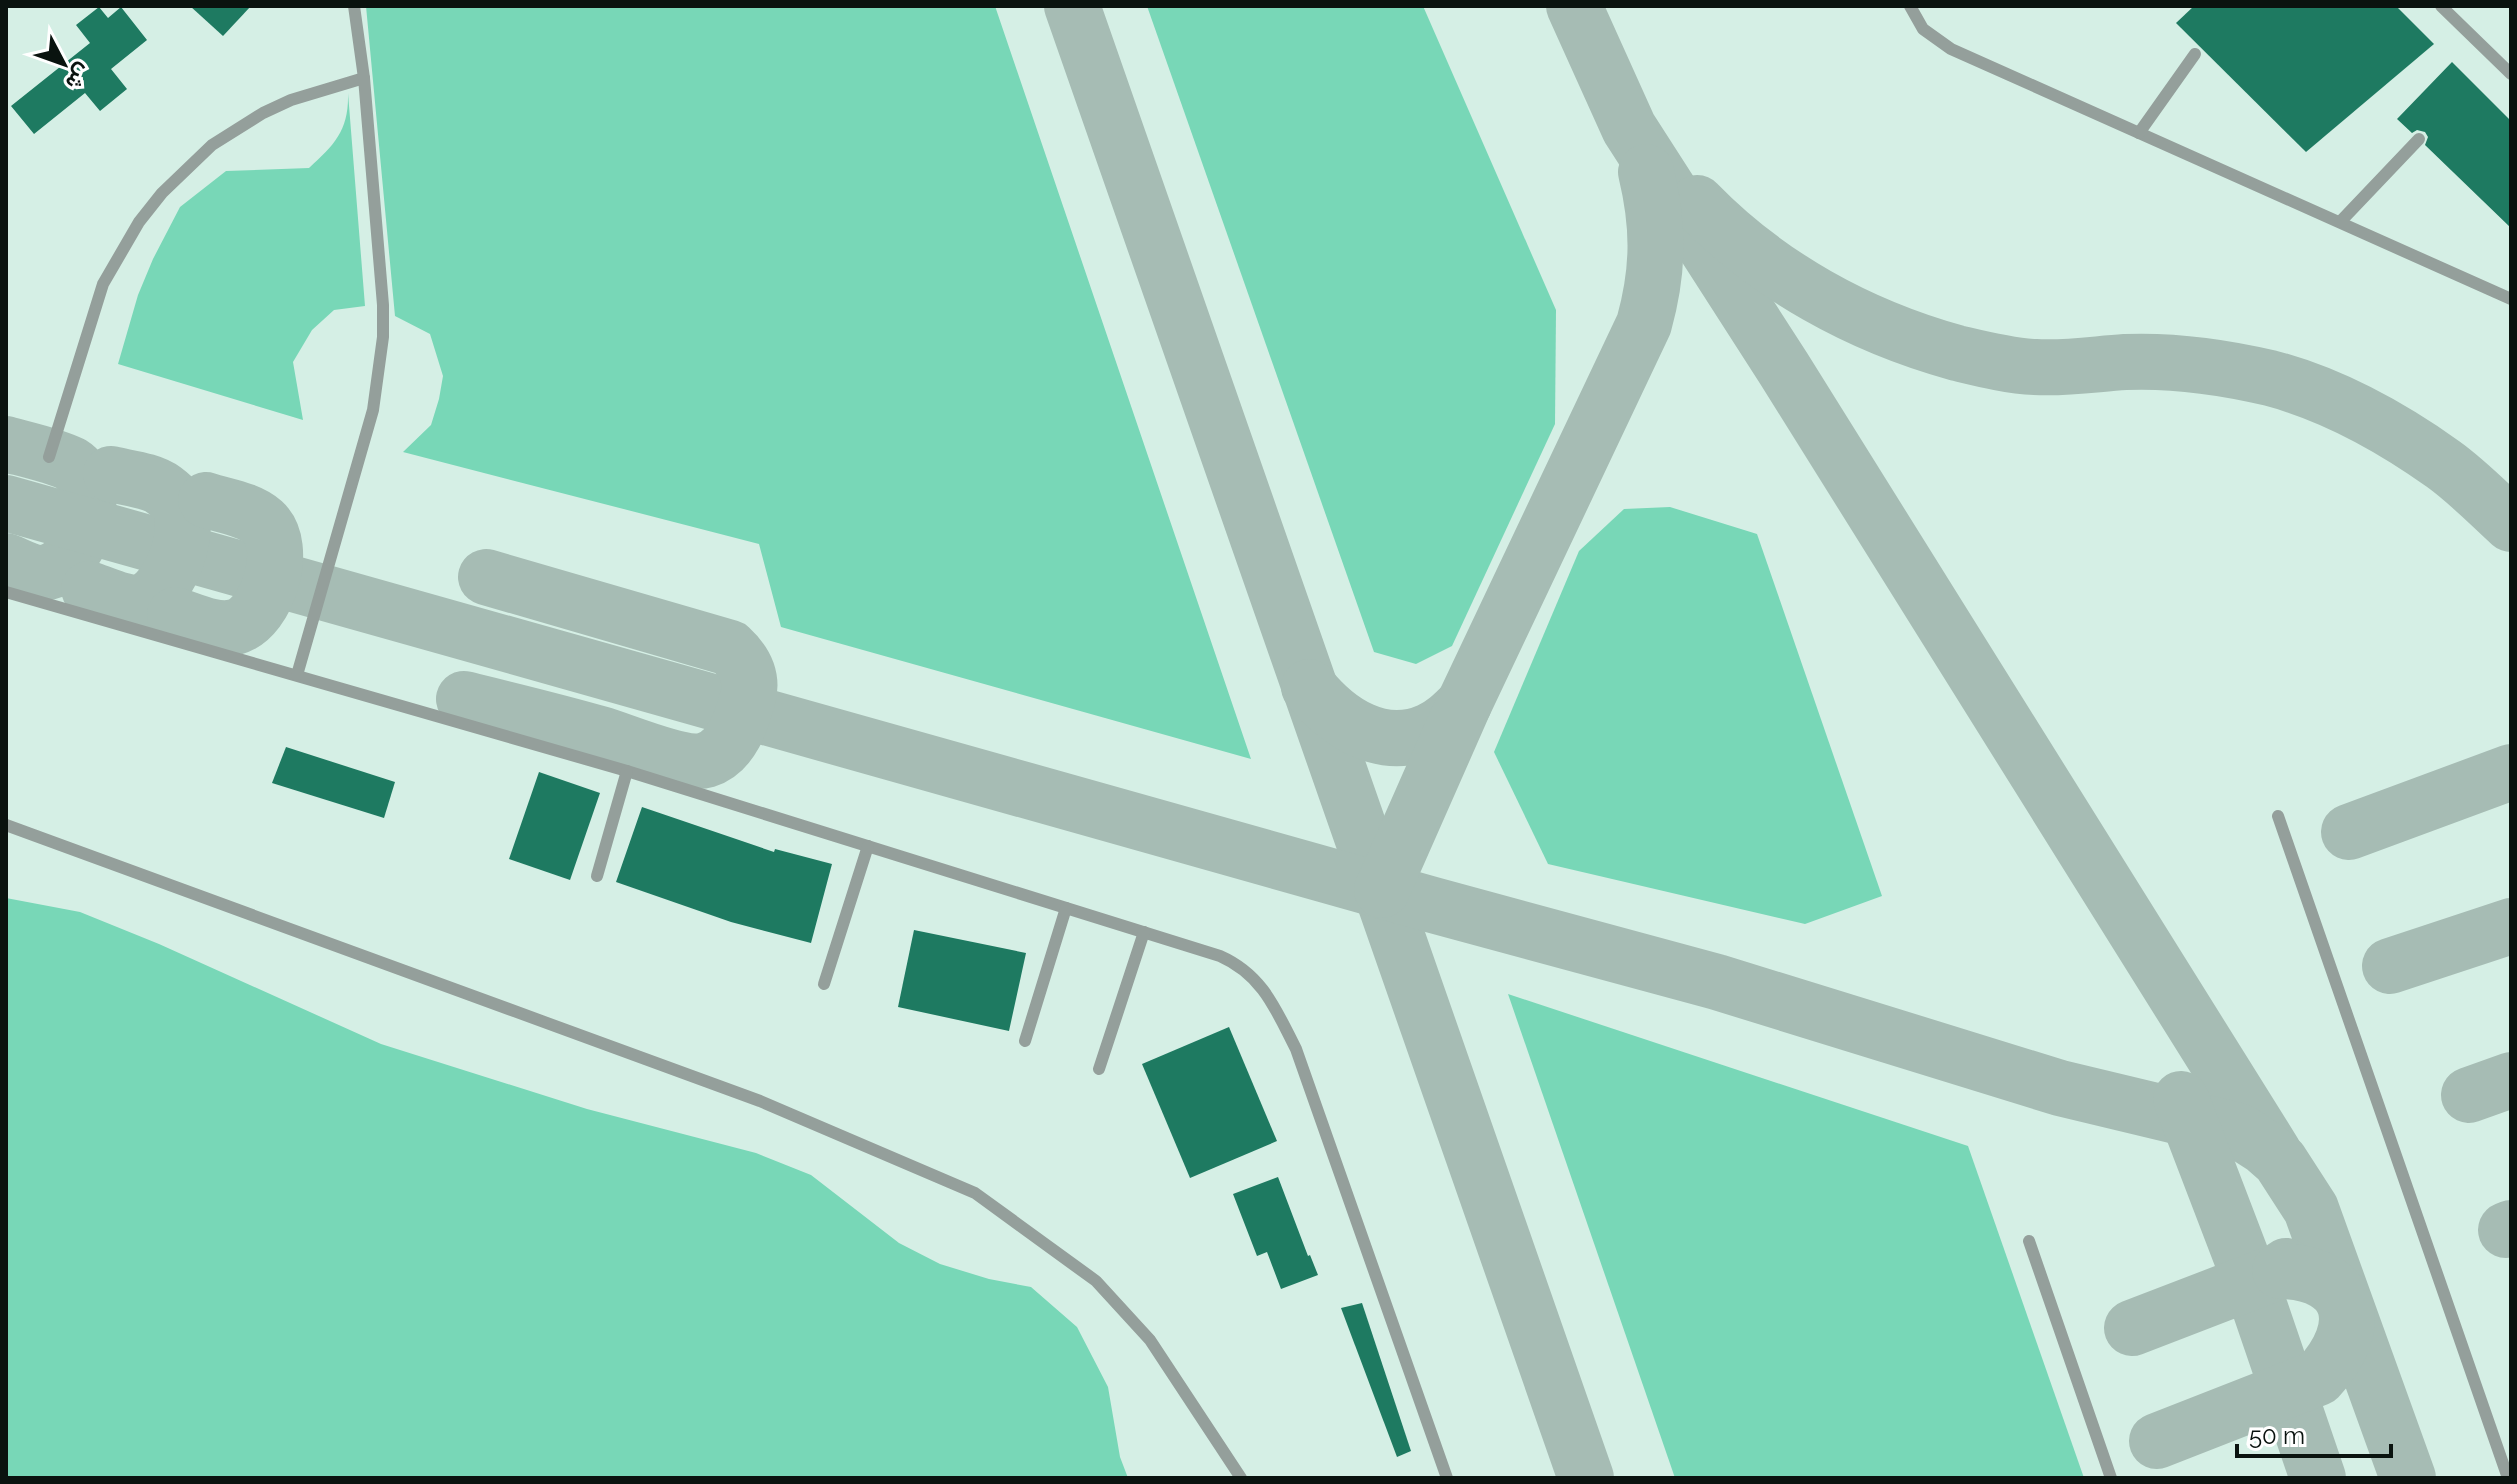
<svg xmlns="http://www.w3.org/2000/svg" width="2517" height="1484" font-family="Raleway,Vazirmatn,sans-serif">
	<rect width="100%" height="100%" fill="#d5efe5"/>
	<g fill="#78d7b7">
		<polygon points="366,6 995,6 1251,759 781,627 759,544 403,452 431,425 439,399 443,376 430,334 395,316"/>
		<polygon points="1147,6 1423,6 1556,310 1555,424 1452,646 1416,664 1374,652"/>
		<path d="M348,93L365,306L334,310L312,330L293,362L303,420L118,364L138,295L153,259L180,207L226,171L309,168C335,144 349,130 348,93Z"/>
		<polygon points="1670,507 1757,534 1882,896 1805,924 1548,864 1494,752 1579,551 1624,509"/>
		<polygon points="6,898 80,912 159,944 381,1044 587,1109 756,1153 811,1175 899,1243 940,1264 989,1279 1031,1287 1077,1327 1108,1387 1120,1457 1128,1478 6,1478"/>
		<polygon points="1508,994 1968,1146 2084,1478 1675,1478"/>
	</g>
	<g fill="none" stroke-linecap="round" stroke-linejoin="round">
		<g stroke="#a6bcb4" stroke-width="56">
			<polyline points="1072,6 1586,1478"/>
			<polyline points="1574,6 1629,128 1784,369 2274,1153"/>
			<path d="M1697,203C1768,276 1859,326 1957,353C1982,359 2009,366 2035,367C2065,369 2095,364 2125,362C2173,360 2223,367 2270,378C2331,394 2391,427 2443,464C2467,481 2489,504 2511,524"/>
			<path d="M6,444C24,449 56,456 71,464C107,486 82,572 41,573C30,573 17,565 6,561"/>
			<polyline points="6,503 1433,905 1717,982 2060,1088 2239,1131 2264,1147 2280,1161 2311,1209 2408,1478"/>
			<path d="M89,589C104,594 127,606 143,601C171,591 193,529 178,503C175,499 168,493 164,490C151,480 127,478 111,474"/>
			<path d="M175,615C194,621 215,632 235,627C268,618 290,546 263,522C249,509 224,506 206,500"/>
			<path d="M1309,687C1338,723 1382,752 1429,731C1443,725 1453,715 1464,704"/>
			<path d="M464,699C509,710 555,721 600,734C625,741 683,767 706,760C732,752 742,720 748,697C753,677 744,661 730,648L486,577"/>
			<polyline points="2349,832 2511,772"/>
			<path d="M1382,890L1464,704L1644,324C1659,270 1659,226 1646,172"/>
			<polyline points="2390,966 2511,926"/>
			<polyline points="2469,1095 2511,1080"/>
			<polyline points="2181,1099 2251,1282 2318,1478"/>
			<polyline points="2506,1230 2511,1228"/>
			<polyline points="2132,1328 2280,1271 2286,1266"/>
			<path d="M2157,1441L2318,1378C2366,1327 2355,1273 2280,1271"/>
		</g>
	</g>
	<g fill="#1e7a61">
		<polygon points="190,6 251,6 223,36"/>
		<polygon points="2194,6 2396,6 2434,44 2306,152 2176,23"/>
		<polygon points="99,7 108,18 121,7 147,40 111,69 127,89 100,111 85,93 34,134 11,106 90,43 76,25"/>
		<polygon points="2452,62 2511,121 2511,228 2425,145 2428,137 2425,132 2417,130 2412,133 2397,119"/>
		<polygon points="286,747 395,782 384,818 272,783"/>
		<polygon points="539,772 600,793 570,880 509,859"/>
		<polygon points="642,807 774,852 775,849 832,864 811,943 731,922 616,882"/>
		<polygon points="914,930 1026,953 1009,1031 898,1007"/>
		<polygon points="1229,1027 1277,1141 1190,1178 1142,1064"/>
		<polygon points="1278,1177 1308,1256 1310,1255 1318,1275 1281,1289 1267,1252 1257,1256 1233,1194"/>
		<polygon points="1362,1303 1411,1451 1397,1457 1341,1308"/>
	</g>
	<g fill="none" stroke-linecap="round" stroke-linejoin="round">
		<g stroke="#949f9b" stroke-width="12">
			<polyline points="1910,6 1923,29 1951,49 2511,299"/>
			<polyline points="2441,6 2511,74"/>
			<polyline points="2139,133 2195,54"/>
			<polyline points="2340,222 2419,139"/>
			<polyline points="49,457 103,284 139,222 162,193 212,145 263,113 291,100 364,78"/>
			<path d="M6,592L627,771L1220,956C1263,975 1276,1010 1296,1049L1447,1478"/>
			<polyline points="297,675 373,410 383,337 383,305 364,78 354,6"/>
			<polyline points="2278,816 2508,1478"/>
			<polyline points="6,825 760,1101 975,1193 1096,1281 1150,1340 1241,1478"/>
			<polyline points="597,876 627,771"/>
			<polyline points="824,984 868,846"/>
			<polyline points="1025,1041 1066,908"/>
			<polyline points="1099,1069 1144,932"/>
			<polyline points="2029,1241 2111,1478"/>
		</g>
	</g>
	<rect width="2517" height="1484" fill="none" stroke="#0a130f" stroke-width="16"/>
	<g transform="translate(64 64) rotate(131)" stroke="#ffffff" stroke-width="6" paint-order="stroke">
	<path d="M0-6L14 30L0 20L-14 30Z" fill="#0a130f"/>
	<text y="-12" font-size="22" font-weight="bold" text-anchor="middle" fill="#0a130f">ش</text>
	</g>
	<path d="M2237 1444v12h154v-12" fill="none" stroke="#0a130f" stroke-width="4"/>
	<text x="2249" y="1444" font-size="24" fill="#0a130f" stroke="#ffffff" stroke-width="6" paint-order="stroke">50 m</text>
</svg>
